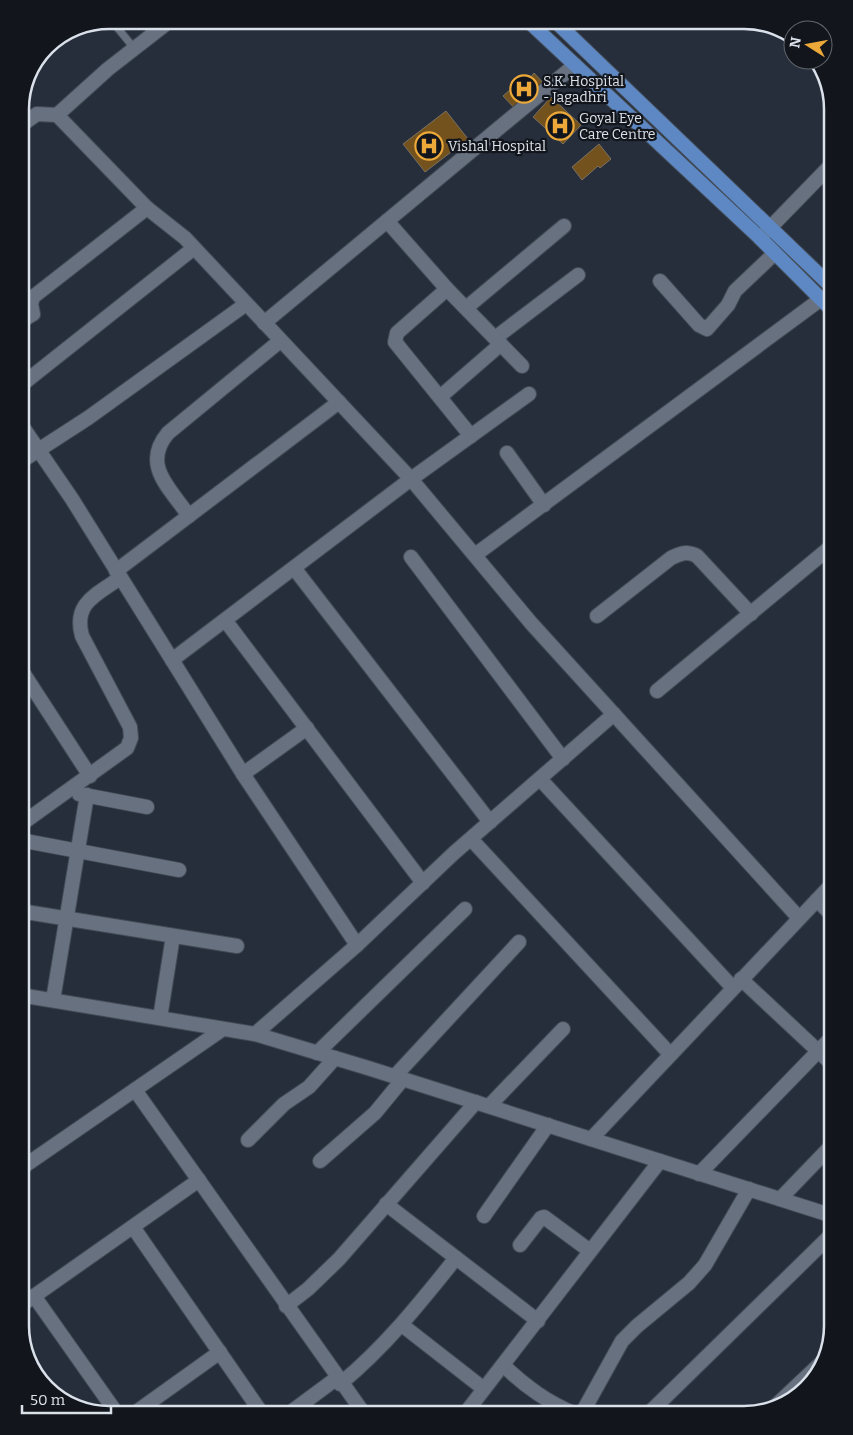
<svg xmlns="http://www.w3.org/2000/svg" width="853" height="1435" font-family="Bitter,serif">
	<rect width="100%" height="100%" fill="#262e3b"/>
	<g fill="#73521d" stroke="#7b7161">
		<polygon points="534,73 546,86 517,111 503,96 527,75 530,78"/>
		<polygon points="551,97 581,125 563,144 533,117"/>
		<polygon points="446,111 468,139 425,172 403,144"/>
		<polygon points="599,144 611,159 600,168 598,166 582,180 572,167"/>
	</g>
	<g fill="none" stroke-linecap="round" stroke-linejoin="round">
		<g stroke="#434b56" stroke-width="9">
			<polyline id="service" points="111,20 134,48"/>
		</g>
		<g stroke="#434b56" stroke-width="16">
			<g id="minor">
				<polyline points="57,115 147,208 185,238 411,479 531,623 799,918"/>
				<polyline points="20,126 37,114 57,115 108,69 171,20"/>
				<polyline points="760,238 833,163"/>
				<polyline points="660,281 699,325 707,329 728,305 735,291 775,253"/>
				<polyline points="447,289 397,333 395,342 471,436"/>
				<polyline points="466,308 564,226"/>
				<polyline points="20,322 33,314 31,304 33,297 147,208"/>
				<polyline points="264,323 387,221"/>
				<polyline points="495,338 578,275"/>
				<polyline points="522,366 447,289 387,221 575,65"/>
				<polyline points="20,386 194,248"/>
				<polyline points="440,397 501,344"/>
				<polyline points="20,423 72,499 243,774 357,945"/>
				<polyline points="507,453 544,505"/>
				<polyline points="20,462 88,418 246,304"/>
				<path d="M189,516C170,488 141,465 168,433L280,341"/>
				<polyline points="475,555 821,299"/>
				<polyline points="411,557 563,759"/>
				<polyline points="294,568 490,822"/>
				<polyline points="116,571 339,402"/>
				<path d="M597,616L671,558C681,553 687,551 697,556L751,614"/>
				<polyline points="225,620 423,883"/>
				<polyline points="172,660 411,479 529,394"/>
				<polyline points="20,668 90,776"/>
				<polyline points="657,691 833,545"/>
				<polyline points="243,774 307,728"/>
				<polyline points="540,779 733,988"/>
				<polyline points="79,794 147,807"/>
				<path d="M20,825L127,748L131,738L130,727L82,636C73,603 96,595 120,578"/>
				<polyline points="471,839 670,1054"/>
				<polyline points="20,840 179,870"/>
				<polyline points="817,900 833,916"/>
				<polyline points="20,911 237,946"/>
				<polyline points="741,979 833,1065"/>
				<polyline points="53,1000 87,795"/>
				<polyline points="160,1018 173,936"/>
				<polyline points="255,1034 357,945 454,853 614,714"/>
				<polyline points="317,1053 465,909"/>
				<polyline points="395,1076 519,942"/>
				<polyline points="135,1090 365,1415"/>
				<polyline points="489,1106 563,1029"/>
				<polyline points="591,1139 833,883"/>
				<polyline points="248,1140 284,1104 309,1087 335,1058"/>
				<polyline points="320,1161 375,1113 403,1079"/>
				<polyline points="20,1169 223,1029"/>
				<polyline points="699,1174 833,1036"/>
				<polyline points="780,1199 833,1144"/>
				<polyline points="386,1204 538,1321"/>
				<polyline points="484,1216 548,1125"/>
				<polyline points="133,1227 263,1415"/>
				<polyline points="520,1245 541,1218 544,1217 590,1251"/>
				<polyline points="34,1296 118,1415"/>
				<polyline points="20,1306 199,1180"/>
				<polyline points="286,1306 308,1289 339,1259 476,1102"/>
				<polyline points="402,1325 484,1389"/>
				<path d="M503,1365C526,1387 548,1403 578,1415"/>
				<path d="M340,1384C385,1347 420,1303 456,1258"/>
				<polyline points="772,1409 822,1362"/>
				<polyline points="132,1415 220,1352"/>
				<polyline points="287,1415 337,1378"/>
				<polyline points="464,1415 660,1161"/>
				<polyline points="581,1415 622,1341 637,1326 689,1283 705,1265 749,1189"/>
				<polyline points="647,1415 833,1233"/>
			</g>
		</g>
		<g stroke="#434b56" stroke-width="16">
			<polyline id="tertiary" points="20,995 255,1034 368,1068 833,1216"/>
		</g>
		<g stroke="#434b56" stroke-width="16">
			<g id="primary">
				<polyline points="527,20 760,238 833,311"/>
				<polyline points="554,20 833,288"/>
			</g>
		</g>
		<use href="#service" stroke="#677180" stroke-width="7"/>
		<use href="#minor" stroke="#677180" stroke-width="14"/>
		<use href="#tertiary" stroke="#677180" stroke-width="14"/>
		<use href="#primary" stroke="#5d88c4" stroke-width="14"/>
	</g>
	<defs>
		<g id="hospital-ring" transform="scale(1.4375)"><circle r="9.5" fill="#12161c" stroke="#eca93a" stroke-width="1.5"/><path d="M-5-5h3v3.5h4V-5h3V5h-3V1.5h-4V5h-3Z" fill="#eca93a"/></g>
	</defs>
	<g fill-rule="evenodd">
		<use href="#hospital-ring" x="524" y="89"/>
		<use href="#hospital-ring" x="560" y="126"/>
		<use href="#hospital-ring" x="429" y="146"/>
	</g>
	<g text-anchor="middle" stroke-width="4.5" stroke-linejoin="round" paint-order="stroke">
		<g font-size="14" fill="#dbe1ea" stroke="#12161c" text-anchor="start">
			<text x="543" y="86">S.K. Hospital<tspan x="543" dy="16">- Jagadhri</tspan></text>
			<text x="579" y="123">Goyal Eye<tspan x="579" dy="16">Care Centre</tspan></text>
			<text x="448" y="151">Vishal Hospital</text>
		</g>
	</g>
	<path d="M0 0H853V1435H0ZM109 29H744A80 80 0 0 1 824 109V1326A80 80 0 0 1 744 1406H109A80 80 0 0 1 29 1326V109A80 80 0 0 1 109 29Z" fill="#12161c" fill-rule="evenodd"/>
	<path fill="none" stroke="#dbe1ea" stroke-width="2.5" d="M109 29H744A80 80 0 0 1 824 109V1326A80 80 0 0 1 744 1406H109A80 80 0 0 1 29 1326V109A80 80 0 0 1 109 29Z"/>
	<g transform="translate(808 45) rotate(281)"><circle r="24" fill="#12161c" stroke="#62676e"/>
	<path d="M0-4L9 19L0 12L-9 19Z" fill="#eca93a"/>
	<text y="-8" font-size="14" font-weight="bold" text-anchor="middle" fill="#dbe1ea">N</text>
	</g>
	<path d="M22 1405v8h89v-8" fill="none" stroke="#dbe1ea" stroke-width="2.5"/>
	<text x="30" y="1405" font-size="15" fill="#dbe1ea" stroke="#12161c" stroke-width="4" paint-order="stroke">50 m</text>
</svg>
